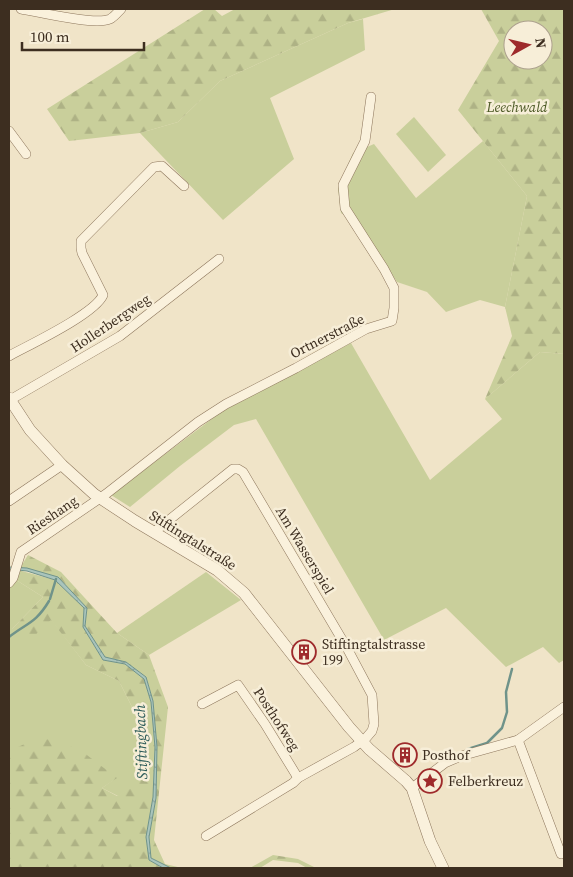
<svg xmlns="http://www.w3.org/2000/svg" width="573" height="877" font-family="'Source Serif 4',serif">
	<defs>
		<pattern id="forest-firs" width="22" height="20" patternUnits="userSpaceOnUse" patternTransform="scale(1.25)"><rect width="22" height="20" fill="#c9cf9b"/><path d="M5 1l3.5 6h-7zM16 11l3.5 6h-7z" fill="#aeb285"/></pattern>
		<pattern id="water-ripples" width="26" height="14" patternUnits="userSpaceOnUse" patternTransform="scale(1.25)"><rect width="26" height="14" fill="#a9c4bc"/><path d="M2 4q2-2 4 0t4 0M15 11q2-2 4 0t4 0" fill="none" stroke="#8ba098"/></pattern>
	</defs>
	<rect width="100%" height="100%" fill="#f0e4c8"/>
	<g fill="#c9cf9b">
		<polygon points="363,19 365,50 270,98 294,159 223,220 140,133 178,122 220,81 348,23"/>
		<polygon points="414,117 446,155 428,172 396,134"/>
		<polygon points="483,141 527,196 505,307 480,300 446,312 427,292 397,282 357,222 341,213 338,188 353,153 374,144 416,198"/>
		<polygon points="351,343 430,480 502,419 485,399 540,352 564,354 564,660 559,663 543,647 506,667 446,608 384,640 256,419 234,425 180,466 130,507 111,495 221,412"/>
		<polygon points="206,572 241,600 149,655 117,633"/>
		<polygon points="13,578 43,597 12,629 51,619 86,665 119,681 141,725 139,784 118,796 102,788 116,778 9,751 9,583"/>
	</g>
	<g fill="url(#forest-firs)" fill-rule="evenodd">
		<polygon points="205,9 214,9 222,16 235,9 395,9 348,23 220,81 178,122 140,133 69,141 47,109"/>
		<path d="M481,9H564V354L540,352L485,399L512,336L505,307L527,196L458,110L499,41ZM513,30H543V60H513Z"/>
		<polygon points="28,555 61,572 117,633 149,655 168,707 154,840 165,864 182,868 171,868 151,858 149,837 156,798 157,747 153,701 146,677 126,662 105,658 85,626 87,608 58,577 20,568"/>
		<polygon points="18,570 55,580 84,608 83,627 103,660 125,664 144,679 151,702 155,747 153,797 146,837 149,860 163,868 9,868 9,751 40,737 79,749 117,778 102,788 117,796 139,783 141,725 119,681 86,665 51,620 28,642 12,629 43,597 13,578"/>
		<polygon points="273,855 298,859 316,868 307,868 298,863 273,860 260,868 250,868"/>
	</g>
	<polygon fill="url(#water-ripples)" stroke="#6f938a" points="9,567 27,568 58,577 87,608 85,626 105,657 126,662 146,677 153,701 157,747 156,798 149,837 151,858 171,868 163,868 149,860 146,837 153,797 155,747 151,702 144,679 125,664 103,660 83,627 84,608 55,580 27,571 9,569"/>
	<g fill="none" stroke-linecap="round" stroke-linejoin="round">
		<g stroke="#6f938a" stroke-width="2.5">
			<polyline points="50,599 56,579"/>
			<path d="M9,637C27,623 36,623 49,601"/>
			<polyline points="468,749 487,743 502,728 507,712 506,692 512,669"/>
		</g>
		<g stroke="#8d765c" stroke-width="10">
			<g id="minor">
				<path d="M21,9C39,12 95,26 110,19C114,17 118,12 121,9"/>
				<polyline points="9,131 26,154"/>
				<path d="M9,356C29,345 95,314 103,295L82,253L81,248V241L154,167L162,166L184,186"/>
				<polyline points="10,400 120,336 219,259"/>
				<polyline points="9,501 62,465"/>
				<polyline points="154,532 233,469 238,469 243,472 347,648 372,695 374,724 372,731 366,738 354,747 298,778 293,783 206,836"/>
				<polyline points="9,583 13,578 21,552 106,494 198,422 226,404 296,368 366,329 392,321 394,308 394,288 384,269 345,208 343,185 365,141 371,97"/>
				<polyline points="202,704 238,685 265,724 298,778"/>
				<polyline points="518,740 561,854 564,852"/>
				<polyline points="412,788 445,763 461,756 518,740 564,707"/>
			</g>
		</g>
		<g stroke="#8d765c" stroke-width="12">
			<polyline id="tertiary" points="9,398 30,430 62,465 94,494 135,521 217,570 244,593 349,727 369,749 406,781 412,788 430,841 443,868"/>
		</g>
		<use href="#minor" stroke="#faf1dc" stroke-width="9"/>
		<use href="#tertiary" stroke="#faf1dc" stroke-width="11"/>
	</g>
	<defs>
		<g id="building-ring" transform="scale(1.25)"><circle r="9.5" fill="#f7eed8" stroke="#9e2a2b" stroke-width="1.5"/><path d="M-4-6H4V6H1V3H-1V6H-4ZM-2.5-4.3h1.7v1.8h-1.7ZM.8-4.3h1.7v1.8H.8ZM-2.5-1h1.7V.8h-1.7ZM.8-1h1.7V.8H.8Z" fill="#9e2a2b"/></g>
		<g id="sight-ring" transform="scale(1.25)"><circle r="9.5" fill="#f7eed8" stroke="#9e2a2b" stroke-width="1.5"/><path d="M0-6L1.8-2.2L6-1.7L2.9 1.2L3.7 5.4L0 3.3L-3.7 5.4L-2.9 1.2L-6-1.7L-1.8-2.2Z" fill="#9e2a2b"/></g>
	</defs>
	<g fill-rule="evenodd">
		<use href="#building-ring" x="304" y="652"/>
		<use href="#building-ring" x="405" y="755"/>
		<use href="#sight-ring" x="430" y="781"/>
	</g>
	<g text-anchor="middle" stroke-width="5" stroke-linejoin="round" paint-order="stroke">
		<g font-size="14" font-style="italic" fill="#4d5a26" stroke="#f7eed8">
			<text x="517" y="112">Leechwald</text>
		</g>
		<g font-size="14" fill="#3d2e20" stroke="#f7eed8">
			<text transform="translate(110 323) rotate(-34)" y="5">Hollerbergweg</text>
			<text transform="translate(327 336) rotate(-27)" y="5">Ortnerstraße</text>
			<text transform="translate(52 515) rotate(-34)" y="5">Rieshang</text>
			<text transform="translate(193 540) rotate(32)" y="5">Stiftingtalstraße</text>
			<text transform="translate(305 550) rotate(59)" y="5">Am Wasserspiel</text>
			<text transform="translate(277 719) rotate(57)" y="5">Posthofweg</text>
		</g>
		<g font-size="14" fill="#3d2e20" stroke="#f7eed8" text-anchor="start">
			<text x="322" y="649">Stiftingtalstrasse<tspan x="322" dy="16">199</tspan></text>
			<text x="422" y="760">Posthof</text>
			<text x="448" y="786">Felberkreuz</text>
		</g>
		<g font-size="15" font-style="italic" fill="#2f5d5a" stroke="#f7eed8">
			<text transform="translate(141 742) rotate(-92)" y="5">Stiftingbach</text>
		</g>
	</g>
	<rect width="573" height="877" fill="none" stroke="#3d2e20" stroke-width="20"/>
	<g transform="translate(528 45) rotate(82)"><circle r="24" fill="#f7eed8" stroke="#ada18e"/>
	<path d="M0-4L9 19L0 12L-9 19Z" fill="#9e2a2b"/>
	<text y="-8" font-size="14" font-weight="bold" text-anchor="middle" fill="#3d2e20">N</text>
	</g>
	<path d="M22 42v8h122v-8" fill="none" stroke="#3d2e20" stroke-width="2.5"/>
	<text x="30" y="42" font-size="15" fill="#3d2e20" stroke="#f7eed8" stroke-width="4" paint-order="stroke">100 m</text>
</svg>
